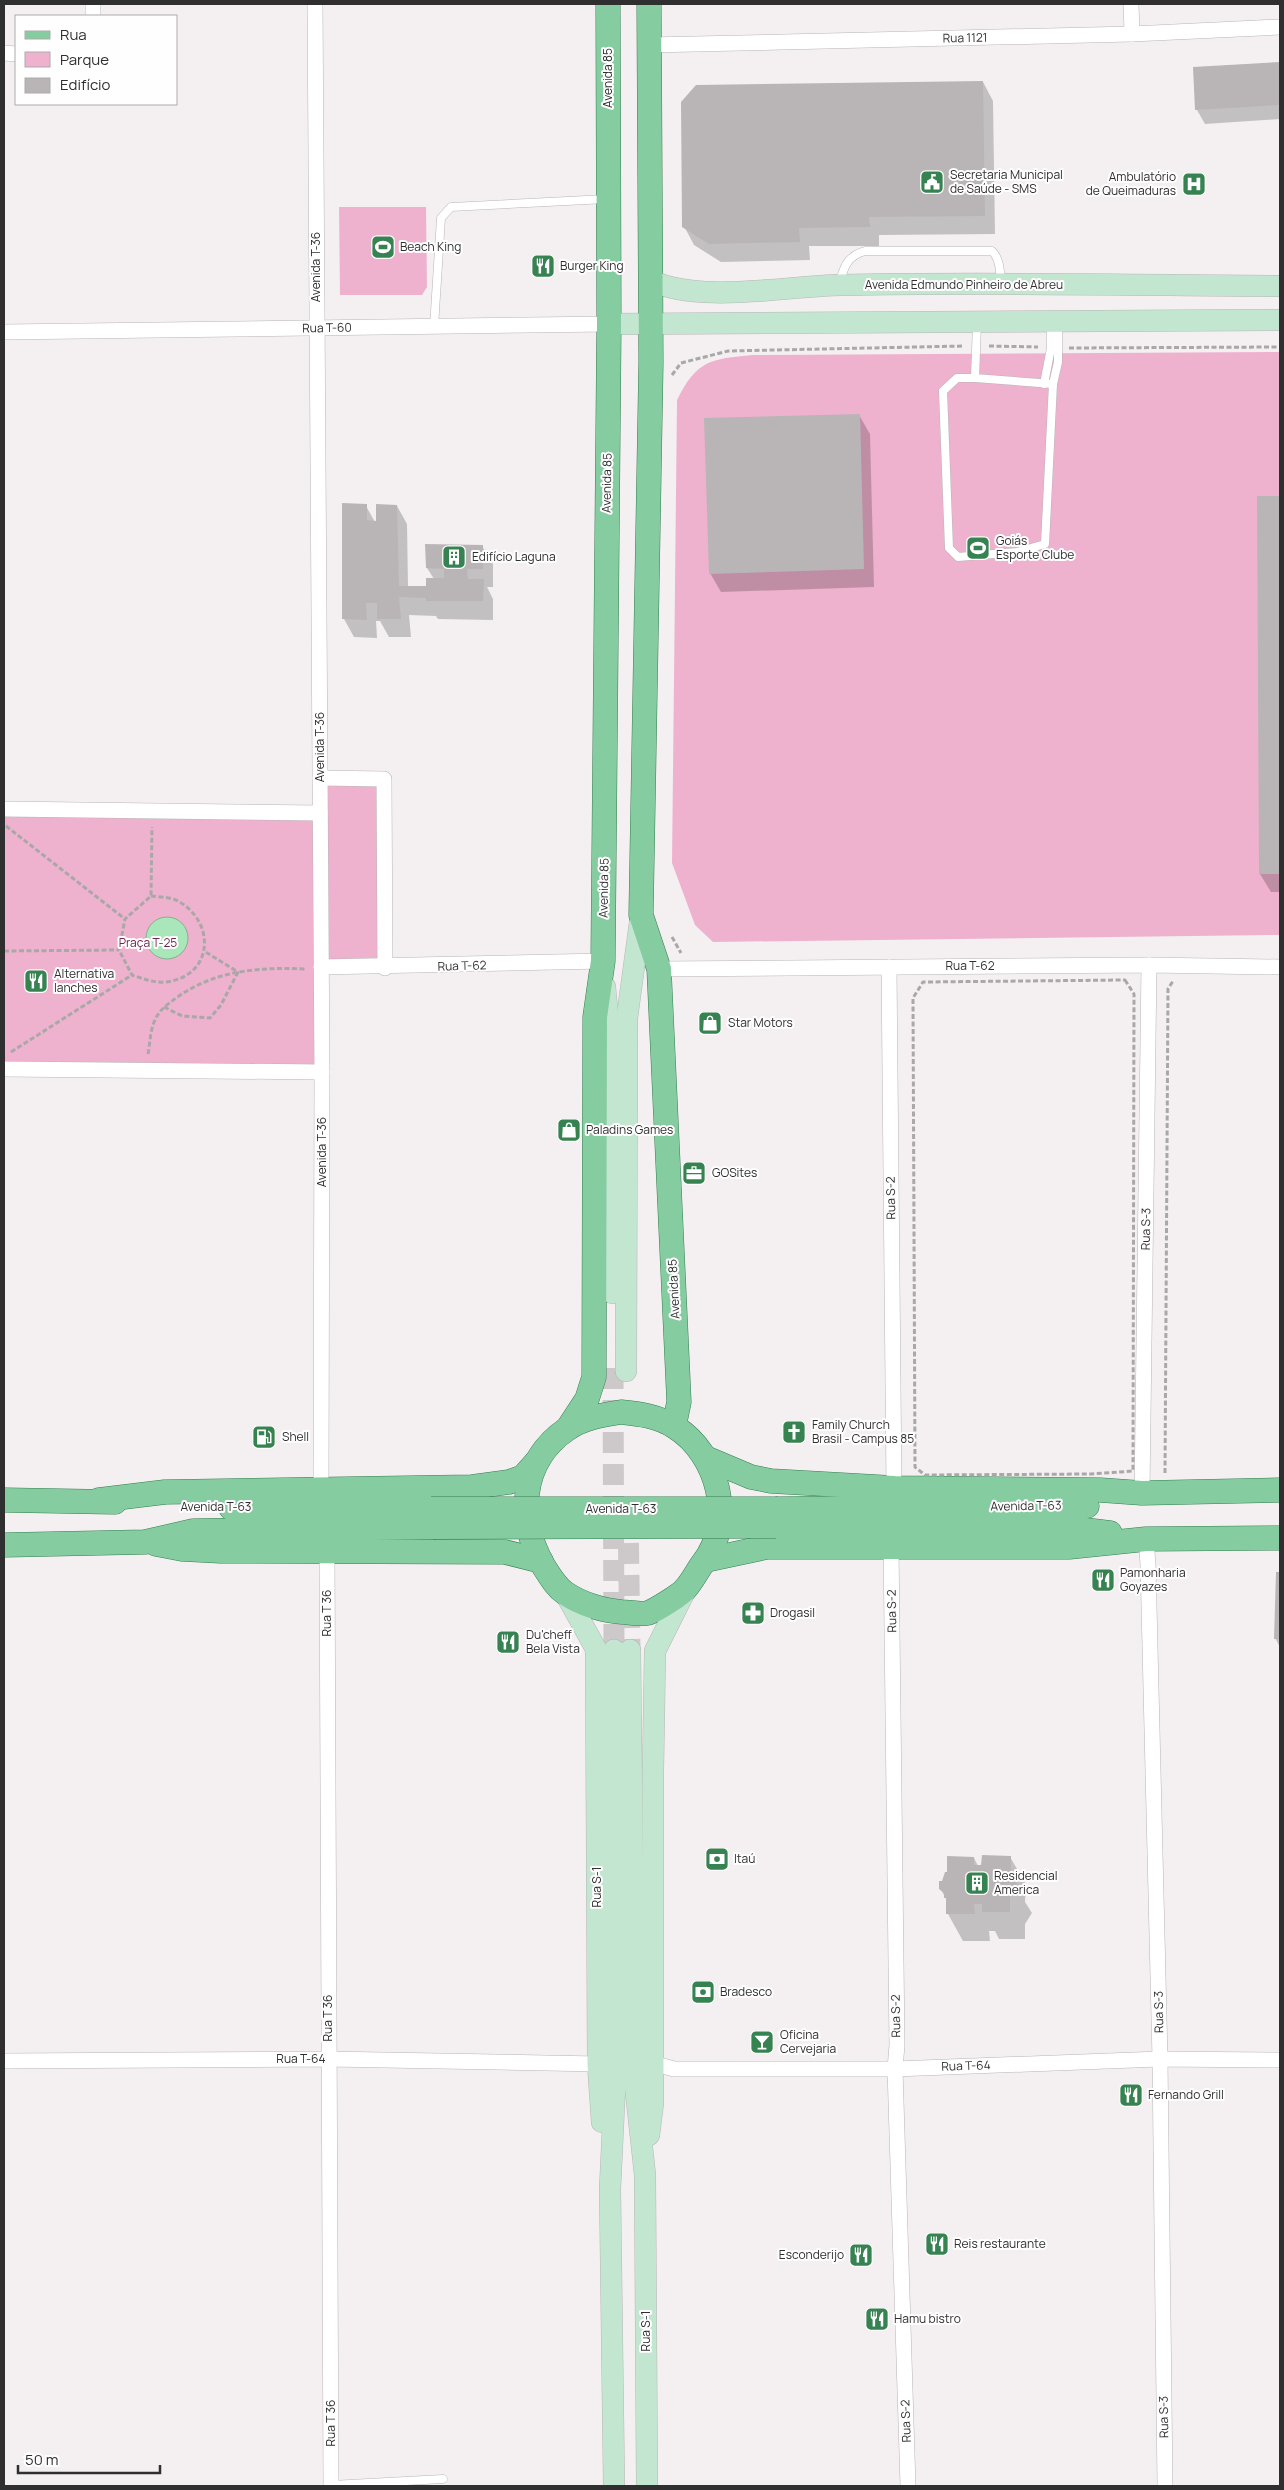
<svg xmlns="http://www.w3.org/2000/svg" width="1284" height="2490" font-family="Manrope,sans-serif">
	<rect width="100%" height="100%" fill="#f4f0f2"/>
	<g fill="#efb2ce">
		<polygon points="339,207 426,207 427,287 422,295 340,295"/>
		<path d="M1280,352V935L713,942L695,925L672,863L677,400C697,360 710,359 753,355Z"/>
		<rect x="328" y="786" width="50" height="174"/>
		<polygon points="4,812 314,820 320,1069 4,1066"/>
	</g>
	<circle fill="#a9e6b9" stroke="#85af90" cx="167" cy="938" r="21"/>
	<g fill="#0003">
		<polygon points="1280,64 1280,119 1205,124 1197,110 1194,68"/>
		<polygon points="983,82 993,101 995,234 879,235 879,246 809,246 810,260 721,262 694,245 684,226"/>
		<polygon points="859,415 870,434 874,587 721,592 710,573"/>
		<polygon points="1258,497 1280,497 1280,892 1271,892 1260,874"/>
		<polygon points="366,506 375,522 397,506 407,524 408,587 427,587 434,579 427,568 427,545 482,546 493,564 493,587 487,587 493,599 493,620 438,619 436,616 409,615 411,637 389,637 380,621 376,621 377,638 354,637 344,619"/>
		<polygon points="1277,1573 1280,1573 1280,1647 1275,1638"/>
		<polygon points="1010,1857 1026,1884 1025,1902 1032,1913 1025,1924 1025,1939 999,1939 995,1931 989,1931 990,1941 963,1941 948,1914 948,1902 940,1888 943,1882 974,1858 978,1866"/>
	</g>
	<g fill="#b9b5b7">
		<polygon points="1280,62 1280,105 1195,110 1193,67"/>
		<polygon points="983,81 985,216 869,217 870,227 799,228 800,242 709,244 682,227 681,102 696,85"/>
		<polygon points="860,414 864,569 709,574 704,418"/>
		<polygon points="1257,496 1280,496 1280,874 1259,874"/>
		<polygon points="342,503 367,504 367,520 376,521 376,504 397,505 399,586 426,586 426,578 444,578 444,569 426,568 425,544 483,545 483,569 467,569 468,579 484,579 483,601 426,601 426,598 399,597 401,619 377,619 377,603 366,603 367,620 342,619"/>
		<polygon points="1276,1572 1280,1572 1280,1639 1274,1639"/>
		<polygon points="982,1855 1011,1856 1011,1877 1018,1885 1010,1897 1010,1912 982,1912 982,1904 974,1904 975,1914 946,1914 946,1898 944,1898 944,1893 939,1889 939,1881 942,1881 945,1872 947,1872 947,1856 974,1857 974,1865 981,1865"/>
	</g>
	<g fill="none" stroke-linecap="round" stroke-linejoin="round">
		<g stroke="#cdc9cb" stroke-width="21" stroke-dasharray="21 11" stroke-linecap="butt">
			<polyline points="613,1368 614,1650"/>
			<polyline points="628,1511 630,1650"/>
		</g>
		<g stroke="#b9b5b7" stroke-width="9">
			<g id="lane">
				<path d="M839,284C844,267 847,256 865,251H992C1000,259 1000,271 1001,282"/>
				<polyline points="434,327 441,218 451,207 606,199"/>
				<polyline points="975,378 957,378 943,391 949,548 958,557 1017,552 1045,544 1053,384 975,378 977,324"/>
				<polyline points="1044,384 1051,348 1051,322"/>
				<polyline points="1053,384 1058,362 1058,322"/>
				<polyline points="331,2485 443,2479"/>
			</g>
		</g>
		<g stroke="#b9b5b7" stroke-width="16">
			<g id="street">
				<polyline points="315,4 322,1072 321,1490"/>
				<polyline points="1131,4 1132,34"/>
				<polyline points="93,16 93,4"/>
				<polyline points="649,45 1132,34 1280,27"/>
				<polyline points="4,53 16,54"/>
				<polyline points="4,332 609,324"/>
				<polyline points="320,778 384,779 385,968"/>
				<polyline points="4,809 320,813"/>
				<polyline points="321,967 603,961"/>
				<polyline points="889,967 894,1488"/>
				<polyline points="659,969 1149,965 1280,967"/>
				<polyline points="4,1069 322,1072"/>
				<polyline points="1142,1493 1149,965"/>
				<polyline points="1146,1539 1148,1564 1160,2059 1165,2486"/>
				<polyline points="891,1546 897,2045 895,2069 908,2486"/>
				<polyline points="327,1550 331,2486"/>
				<polyline points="4,2061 328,2059 598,2064"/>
				<polyline points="652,2063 674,2069 895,2069 1160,2059 1280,2060"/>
			</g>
		</g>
		<g stroke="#b9b5b7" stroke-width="22">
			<g id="secondary">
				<path d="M650,280C699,304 785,286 841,285C987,282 1134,285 1280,286"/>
				<polyline points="609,324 1280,320"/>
				<polyline points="605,987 608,1020 612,1293"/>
				<polyline points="626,1371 627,1018 641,915"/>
				<polyline points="565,1593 596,1649 598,2064 602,2122"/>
				<polyline points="614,1650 616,2063 610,2189 614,2486"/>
				<polyline points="630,1650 635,2083 645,2175 647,2486"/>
				<polyline points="649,2135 653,2103 653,1772 655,1651 686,1589"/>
			</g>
		</g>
		<g stroke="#347f51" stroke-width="25">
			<g id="primary">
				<polyline points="649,4 651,362 641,915 659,969 679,1402 674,1426"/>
				<path d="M621,1412C640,1414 658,1416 675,1427C718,1454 736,1521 703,1563C697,1571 693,1580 686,1588C682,1594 656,1610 648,1613C641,1615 629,1612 622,1612C604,1611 581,1604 565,1593C556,1587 550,1576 544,1567C517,1520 519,1462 567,1429C583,1418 602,1415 621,1412Z"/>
				<polyline points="568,1428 587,1399 594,1377 595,1017 603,961 609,324 608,4"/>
				<polyline points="706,1458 751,1477 771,1481 894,1488 1100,1490 1142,1493 1280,1490"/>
				<polyline points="4,1500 115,1502"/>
				<polyline points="99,1500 165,1492 472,1487 509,1482 523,1477 538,1460"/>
				<polyline points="231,1508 431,1509"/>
				<polyline points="778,1509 1087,1506"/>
				<polyline points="776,1526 1069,1528 1110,1533"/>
				<polyline points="156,1544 182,1549 221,1551 505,1552 541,1561"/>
				<polyline points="4,1545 145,1542 193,1531 433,1527"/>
				<polyline points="706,1560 767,1547 1069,1547 1146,1539 1280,1538"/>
			</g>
		</g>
		<g stroke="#aaa7a9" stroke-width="3" stroke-dasharray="5 2.5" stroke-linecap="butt">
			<polyline points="989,346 1038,347"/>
			<polyline points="1069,348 1280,347"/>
			<polyline points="672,375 681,363 728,351 963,346"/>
			<polyline points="6,826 125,919"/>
			<path d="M151,896C159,897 171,897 178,901C216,922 214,976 166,982C154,983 144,979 132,975L119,950L125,919L151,896L152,827"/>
			<polyline points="672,937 681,953"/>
			<polyline points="4,951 119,950"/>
			<polygon points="1125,980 1134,994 1133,1471 1091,1474 925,1475 915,1467 913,998 923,982"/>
			<polyline points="164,1007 182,1016 210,1018 221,1005 238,972 204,951"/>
			<polyline points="11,1052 132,975"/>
			<path d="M148,1054C150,1044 150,1030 155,1020C159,1010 168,1004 176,998C215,970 259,967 305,969"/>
			<polyline points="1165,1473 1168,989 1173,981"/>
		</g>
		<use href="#lane" stroke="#fff" stroke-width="8"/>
		<use href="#street" stroke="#fff" stroke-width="15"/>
		<use href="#secondary" stroke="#c3e6d0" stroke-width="21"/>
		<use href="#primary" stroke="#86cca1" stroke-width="24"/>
		<g stroke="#347f51" stroke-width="25" stroke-linecap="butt">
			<g id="primary-bridge">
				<polyline points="431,1509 778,1509"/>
				<polyline points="433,1527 776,1526"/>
			</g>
		</g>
		<use href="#primary-bridge" stroke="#86cca1" stroke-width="24"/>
	</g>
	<defs>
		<g id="civic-square" transform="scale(1.25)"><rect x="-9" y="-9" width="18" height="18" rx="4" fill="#368251" stroke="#fffeff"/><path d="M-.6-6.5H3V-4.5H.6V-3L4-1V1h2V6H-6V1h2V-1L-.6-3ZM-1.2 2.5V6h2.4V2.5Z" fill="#fff"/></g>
		<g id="hospital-square" transform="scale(1.25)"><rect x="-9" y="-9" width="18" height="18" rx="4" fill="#368251" stroke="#fffeff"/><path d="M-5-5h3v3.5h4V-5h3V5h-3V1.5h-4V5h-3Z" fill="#fff"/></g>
		<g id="stadium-square" transform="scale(1.25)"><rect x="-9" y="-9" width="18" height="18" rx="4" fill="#368251" stroke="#fffeff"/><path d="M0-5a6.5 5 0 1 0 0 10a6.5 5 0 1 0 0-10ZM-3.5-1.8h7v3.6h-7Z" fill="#fff"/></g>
		<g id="restaurant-square" transform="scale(1.25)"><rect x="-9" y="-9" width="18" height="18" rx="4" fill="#368251" stroke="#fffeff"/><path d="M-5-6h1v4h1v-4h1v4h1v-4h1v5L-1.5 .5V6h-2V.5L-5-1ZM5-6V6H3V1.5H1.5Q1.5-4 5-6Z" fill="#fff"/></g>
		<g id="building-square" transform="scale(1.25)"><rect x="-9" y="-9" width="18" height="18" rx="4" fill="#368251" stroke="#fffeff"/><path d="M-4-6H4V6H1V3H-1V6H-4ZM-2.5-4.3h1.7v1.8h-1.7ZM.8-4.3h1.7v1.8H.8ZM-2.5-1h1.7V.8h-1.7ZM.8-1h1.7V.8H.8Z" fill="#fff"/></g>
		<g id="shop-square" transform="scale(1.25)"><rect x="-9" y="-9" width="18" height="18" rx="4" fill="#368251" stroke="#fffeff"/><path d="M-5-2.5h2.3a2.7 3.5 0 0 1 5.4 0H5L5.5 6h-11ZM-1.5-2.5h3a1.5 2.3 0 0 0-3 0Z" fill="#fff"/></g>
		<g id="office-square" transform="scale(1.25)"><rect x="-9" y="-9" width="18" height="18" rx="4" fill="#368251" stroke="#fffeff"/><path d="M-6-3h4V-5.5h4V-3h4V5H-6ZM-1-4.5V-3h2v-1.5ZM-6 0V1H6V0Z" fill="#fff"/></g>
		<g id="church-square" transform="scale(1.25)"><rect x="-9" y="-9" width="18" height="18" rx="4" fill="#368251" stroke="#fffeff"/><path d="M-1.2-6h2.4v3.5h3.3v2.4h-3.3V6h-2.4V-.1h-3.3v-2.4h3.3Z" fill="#fff"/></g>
		<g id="fuel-square" transform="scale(1.25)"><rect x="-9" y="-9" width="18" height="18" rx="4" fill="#368251" stroke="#fffeff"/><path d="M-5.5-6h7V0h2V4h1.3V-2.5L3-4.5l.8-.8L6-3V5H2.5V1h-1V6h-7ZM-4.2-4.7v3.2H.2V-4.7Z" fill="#fff"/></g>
		<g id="pharmacy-square" transform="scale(1.25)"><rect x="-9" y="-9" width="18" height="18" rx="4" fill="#368251" stroke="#fffeff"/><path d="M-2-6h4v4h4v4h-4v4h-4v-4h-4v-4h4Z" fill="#fff"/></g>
		<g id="bank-square" transform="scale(1.25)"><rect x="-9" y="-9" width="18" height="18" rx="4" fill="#368251" stroke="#fffeff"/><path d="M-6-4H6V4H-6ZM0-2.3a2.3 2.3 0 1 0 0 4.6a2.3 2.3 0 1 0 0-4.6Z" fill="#fff"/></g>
		<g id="bar-square" transform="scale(1.25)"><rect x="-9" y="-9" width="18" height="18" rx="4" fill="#368251" stroke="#fffeff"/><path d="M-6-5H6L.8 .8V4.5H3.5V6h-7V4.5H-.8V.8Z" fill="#fff"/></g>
	</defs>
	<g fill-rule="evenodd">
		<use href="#civic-square" x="932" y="182"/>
		<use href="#hospital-square" x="1194" y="184"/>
		<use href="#stadium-square" x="383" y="247"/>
		<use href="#restaurant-square" x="543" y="266"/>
		<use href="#stadium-square" x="978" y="548"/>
		<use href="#building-square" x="454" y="557"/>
		<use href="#restaurant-square" x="36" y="981"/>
		<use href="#shop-square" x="710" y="1023"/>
		<use href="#shop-square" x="569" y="1130"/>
		<use href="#office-square" x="694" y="1173"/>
		<use href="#church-square" x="794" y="1432"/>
		<use href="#fuel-square" x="264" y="1437"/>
		<use href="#restaurant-square" x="1103" y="1580"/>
		<use href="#pharmacy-square" x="753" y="1613"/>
		<use href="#restaurant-square" x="508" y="1642"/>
		<use href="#bank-square" x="717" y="1859"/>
		<use href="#building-square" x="977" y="1883"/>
		<use href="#bank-square" x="703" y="1992"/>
		<use href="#bar-square" x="762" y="2042"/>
		<use href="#restaurant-square" x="1131" y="2095"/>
		<use href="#restaurant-square" x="937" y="2244"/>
		<use href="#restaurant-square" x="861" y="2255"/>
		<use href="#restaurant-square" x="877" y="2319"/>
	</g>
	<g text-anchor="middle" stroke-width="4" stroke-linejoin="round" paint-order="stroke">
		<g font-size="12" fill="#302f30" stroke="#fffeff">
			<text transform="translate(965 38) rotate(-1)" y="4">Rua 1121</text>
			<text transform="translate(608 78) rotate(-90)" y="4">Avenida 85</text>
			<text transform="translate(316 267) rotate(-90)" y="4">Avenida T-36</text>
			<text x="964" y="289">Avenida Edmundo Pinheiro de Abreu</text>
			<text transform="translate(327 328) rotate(-1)" y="4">Rua T-60</text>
			<text transform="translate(607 483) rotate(-89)" y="4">Avenida 85</text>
			<text transform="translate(320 747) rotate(-90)" y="4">Avenida T-36</text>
			<text transform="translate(604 888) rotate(-89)" y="4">Avenida 85</text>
			<text transform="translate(462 966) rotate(-2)" y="4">Rua T-62</text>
			<text x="970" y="970">Rua T-62</text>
			<text transform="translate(322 1152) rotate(-90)" y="4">Avenida T-36</text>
			<text transform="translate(891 1198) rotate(-91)" y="4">Rua S-2</text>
			<text transform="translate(1146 1229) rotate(-89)" y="4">Rua S-3</text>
			<text transform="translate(674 1289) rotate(-93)" y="4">Avenida 85</text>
			<text transform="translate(1026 1506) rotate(-1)" y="4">Avenida T-63</text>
			<text x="216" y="1511">Avenida T-63</text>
			<text x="621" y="1513">Avenida T-63</text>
			<text transform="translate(892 1611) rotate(-91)" y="4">Rua S-2</text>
			<text transform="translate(327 1613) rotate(-90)" y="4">Rua T 36</text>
			<text transform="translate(597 1887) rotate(-90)" y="4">Rua S-1</text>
			<text transform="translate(1159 2012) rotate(-91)" y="4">Rua S-3</text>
			<text transform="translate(896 2016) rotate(-91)" y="4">Rua S-2</text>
			<text transform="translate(328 2018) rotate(-90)" y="4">Rua T 36</text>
			<text x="301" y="2063">Rua T-64</text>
			<text transform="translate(966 2066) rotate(-2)" y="4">Rua T-64</text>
			<text transform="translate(646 2331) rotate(-90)" y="4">Rua S-1</text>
			<text transform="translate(1164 2417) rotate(-91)" y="4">Rua S-3</text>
			<text transform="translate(906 2421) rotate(-92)" y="4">Rua S-2</text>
			<text transform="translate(331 2423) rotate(-90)" y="4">Rua T 36</text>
		</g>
		<g font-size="12" fill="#302f30" stroke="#fffeff" text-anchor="start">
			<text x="950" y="179">Secretaria Municipal<tspan x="950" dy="14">de Saúde - SMS</tspan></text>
			<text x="1176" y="181" text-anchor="end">Ambulatório<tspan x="1176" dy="14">de Queimaduras</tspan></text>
			<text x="400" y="251">Beach King</text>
			<text x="560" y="270">Burger King</text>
			<text x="996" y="545">Goiás<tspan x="996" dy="14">Esporte Clube</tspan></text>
			<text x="472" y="561">Edifício Laguna</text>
			<text x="54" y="978">Alternativa<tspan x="54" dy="14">lanches</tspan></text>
			<text x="728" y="1027">Star Motors</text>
			<text x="586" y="1134">Paladins Games</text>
			<text x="712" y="1177">GOSites</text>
			<text x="812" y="1429">Family Church<tspan x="812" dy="14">Brasil - Campus 85</tspan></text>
			<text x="282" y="1441">Shell</text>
			<text x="1120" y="1577">Pamonharia<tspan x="1120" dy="14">Goyazes</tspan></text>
			<text x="770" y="1617">Drogasil</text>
			<text x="526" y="1639">Du'cheff<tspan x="526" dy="14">Bela Vista</tspan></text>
			<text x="734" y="1863">Itaú</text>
			<text x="994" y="1880">Residencial<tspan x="994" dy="14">America</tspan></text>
			<text x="720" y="1996">Bradesco</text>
			<text x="780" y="2039">Oficina<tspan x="780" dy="14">Cervejaria</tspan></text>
			<text x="1148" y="2099">Fernando Grill</text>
			<text x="954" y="2248">Reis restaurante</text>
			<text x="844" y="2259" text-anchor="end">Esconderijo</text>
			<text x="894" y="2323">Hamu bistro</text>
		</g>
		<g font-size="12" fill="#70254f" stroke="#fffeff">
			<text x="148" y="947">Praça T-25</text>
		</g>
	</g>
	<rect width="1284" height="2490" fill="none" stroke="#302f30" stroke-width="10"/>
	<rect x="15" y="15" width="162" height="90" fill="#fffeff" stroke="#acabac"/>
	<rect x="25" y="31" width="25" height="8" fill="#86cca1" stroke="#acabac"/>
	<text x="60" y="40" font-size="15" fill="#302f30">Rua</text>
	<rect x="25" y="52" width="25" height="15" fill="#efb2ce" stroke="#acabac"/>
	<text x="60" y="65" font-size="15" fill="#302f30">Parque</text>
	<rect x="25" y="78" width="25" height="15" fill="#b9b5b7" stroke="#acabac"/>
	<text x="60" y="90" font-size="15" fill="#302f30">Edifício</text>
	<path d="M18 2465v8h142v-8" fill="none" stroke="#302f30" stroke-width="2.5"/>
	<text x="25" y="2465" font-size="15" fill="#302f30" stroke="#fffeff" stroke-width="4" paint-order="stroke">50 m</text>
</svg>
